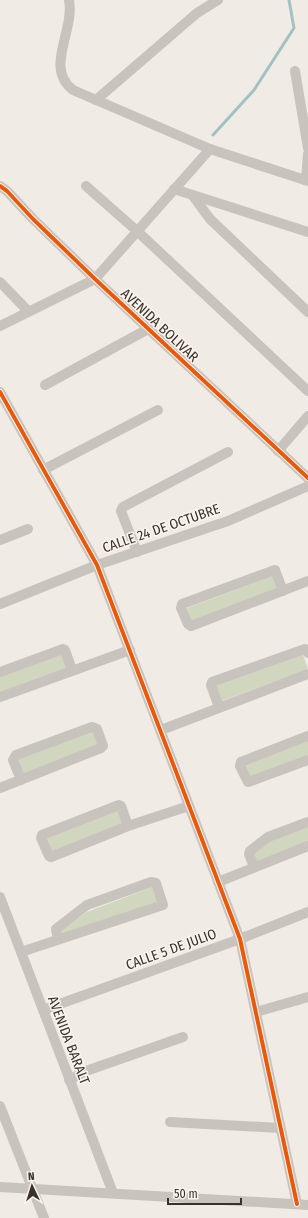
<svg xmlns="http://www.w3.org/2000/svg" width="308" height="1218" font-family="'Fira Sans Condensed',sans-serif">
	<rect width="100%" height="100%" fill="#f0ebe5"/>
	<g fill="#d1d6bf">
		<polygon points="273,576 277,590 191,621 187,608"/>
		<polygon points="63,652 67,668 0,692 0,677"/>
		<polygon points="303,655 308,669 222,701 216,686"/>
		<polygon points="93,732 98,746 23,775 18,759"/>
		<polygon points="308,741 308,755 249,777 244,766"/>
		<polygon points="118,810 124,825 52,852 46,838"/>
		<polygon points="308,825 308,843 257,862 253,852 266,841"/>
		<polygon points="152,887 158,902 63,934 61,931 87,912"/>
	</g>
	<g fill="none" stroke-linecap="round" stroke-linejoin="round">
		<polyline stroke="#a1c2c1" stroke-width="3" points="213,135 254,90 294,28 289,0"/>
		<g stroke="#c9c3be" stroke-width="10">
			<path d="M69,0C75,31 44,68 73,90L210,149L308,181"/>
			<polyline points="295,71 308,148"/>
			<polyline points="96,100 197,13 218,0"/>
			<polyline points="306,180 308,154"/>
			<polyline points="0,186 7,191 33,219 95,279 308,478"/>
			<polyline points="86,186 137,231 308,391"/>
			<polyline points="174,189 308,232"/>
			<polyline points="193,196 210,219 308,312"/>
			<polyline points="0,282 28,311"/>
			<polyline points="0,326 95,279 210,149"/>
			<polyline points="45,385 148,329"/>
			<polyline points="0,392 97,565 240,939 297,1204"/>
			<polyline points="278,451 308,416"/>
			<polyline points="43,470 158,410"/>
			<polyline points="0,540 28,529"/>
			<polyline points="137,552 121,511 123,507 228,452"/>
			<polyline points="283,591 275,570 182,604 181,608 188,624 191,626 308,581"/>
			<polyline points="0,604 97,565 228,521 308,486"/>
			<polyline points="0,672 63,649 65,650 72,670"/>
			<polyline points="0,697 130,650"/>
			<polyline points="219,707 211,685 212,682 305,649 308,653"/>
			<polyline points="161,730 308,674"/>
			<polyline points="308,736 241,762 240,766 248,782 308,760"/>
			<polyline points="0,788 101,748 103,746 97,729 92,727 16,755 13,760 21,780"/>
			<polyline points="128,826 121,806 119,805 42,835 41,838 49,856 51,857 128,826 189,806"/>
			<polyline points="254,867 249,854 250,851 268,837 308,822"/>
			<polyline points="218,882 308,846"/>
			<polyline points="0,897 113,1193"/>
			<polyline points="21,952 163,905 156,883 151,882 87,905 56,929 58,940"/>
			<polyline points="43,1010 240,939 308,912"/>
			<polyline points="256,1012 308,997"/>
			<polyline points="69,1080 86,1071 183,1037"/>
			<polyline points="0,1106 44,1218"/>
			<polyline points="170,1122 280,1128"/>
			<polyline points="0,1187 308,1205"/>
		</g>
		<g stroke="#fbf5ee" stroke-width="6">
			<g id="cycleway">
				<polyline points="0,186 7,191 33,219 95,279 308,478"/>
				<polyline points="0,392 97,565 240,939 297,1204"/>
			</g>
		</g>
		<use href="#cycleway" stroke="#e8590c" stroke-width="4"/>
	</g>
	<g text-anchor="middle" stroke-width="3" stroke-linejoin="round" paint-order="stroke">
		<g font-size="14" fill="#3b302b" stroke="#fbf5ee">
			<text transform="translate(160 325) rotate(43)" y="5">AVENIDA BOLIVAR</text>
			<text transform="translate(161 528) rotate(-19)" y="5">CALLE 24 DE OCTUBRE</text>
			<text transform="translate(171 949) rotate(-20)" y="5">CALLE 5 DE JULIO</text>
			<text transform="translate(69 1040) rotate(69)" y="5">AVENIDA BARALT</text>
		</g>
	</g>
	<g transform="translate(32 1186) rotate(356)" stroke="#fbf5ee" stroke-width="3" paint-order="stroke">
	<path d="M0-3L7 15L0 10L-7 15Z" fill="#3b302b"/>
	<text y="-6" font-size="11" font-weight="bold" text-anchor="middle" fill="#3b302b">N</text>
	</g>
	<path d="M168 1198v6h73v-6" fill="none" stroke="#3b302b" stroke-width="2"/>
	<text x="174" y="1198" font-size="12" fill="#3b302b" stroke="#fbf5ee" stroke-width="3" paint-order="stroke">50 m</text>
</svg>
